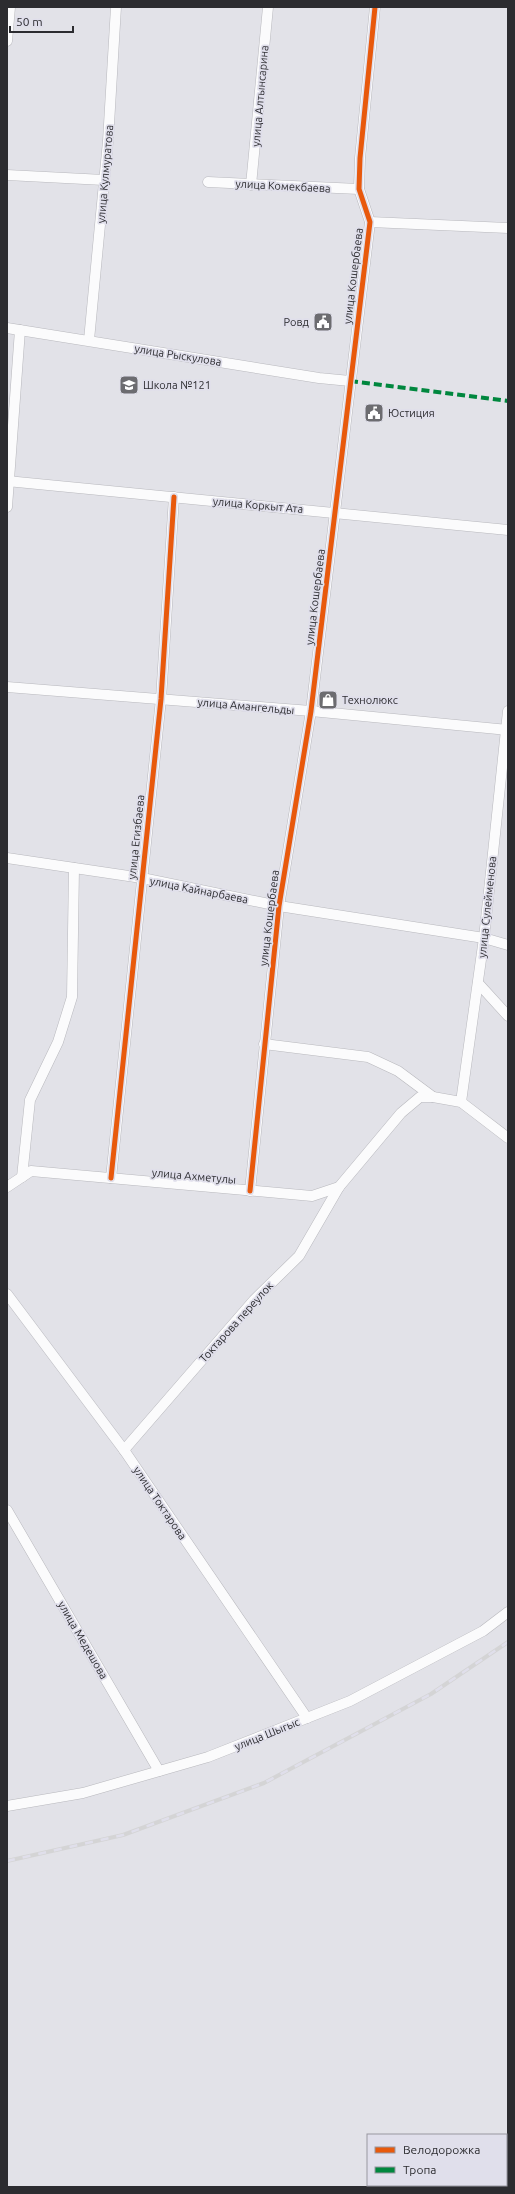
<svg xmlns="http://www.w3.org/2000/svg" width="515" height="2194" font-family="Ubuntu,sans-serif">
	<rect width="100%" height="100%" fill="#e2e2e8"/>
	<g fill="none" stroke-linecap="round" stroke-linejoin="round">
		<g stroke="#b8b8bd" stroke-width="11">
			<g id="minor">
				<polyline points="7,41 10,7"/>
				<polyline points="7,175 104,180"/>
				<polyline points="208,182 359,189"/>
				<polyline points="251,185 268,7"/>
				<polyline points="370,222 508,228"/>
				<polyline points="7,328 319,378 350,381"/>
				<polyline points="89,340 108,141 116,7"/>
				<polyline points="7,481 508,530"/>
				<polyline points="7,507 20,330"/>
				<polyline points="7,687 311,711 508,730"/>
				<polyline points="7,858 142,878 279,906 484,938 508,945"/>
				<polyline points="478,983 508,1016"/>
				<polyline points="264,1044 368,1057 398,1071 433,1097"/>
				<polyline points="461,1102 484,938 508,711"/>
				<polyline points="22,1177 30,1100 58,1042 72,997 74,868"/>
				<polyline points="111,1178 161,699 174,497"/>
				<polyline points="7,1187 31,1171 312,1196 339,1187 401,1113 420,1097 433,1097 461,1102 508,1138"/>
				<polyline points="250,1191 279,906 311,711 370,222 359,189 360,158 375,7"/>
				<polyline points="7,1294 124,1450 307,1718"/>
				<polyline points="124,1450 254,1300 299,1256 339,1187"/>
				<polyline points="7,1510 159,1771"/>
				<polyline points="7,1806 83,1793 208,1757 350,1701 483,1631 508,1612"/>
			</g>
		</g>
		<use href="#minor" stroke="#fbfbfc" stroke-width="10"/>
		<g stroke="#d4d4d5" stroke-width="4">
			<polyline id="rail" points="7,1861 123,1835 264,1783 431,1694 508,1642"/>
		</g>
		<use href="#rail" stroke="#e0dfeb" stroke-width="2.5" stroke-dasharray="8" stroke-linecap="butt"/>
		<polyline stroke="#00873e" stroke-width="4" stroke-dasharray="8 4" stroke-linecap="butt" points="350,381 508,401"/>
		<g stroke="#e0dfeb" stroke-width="8">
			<g id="cycleway">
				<polyline points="111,1178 161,699 174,497"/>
				<polyline points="250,1191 279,906 311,711 370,222 359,189 360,158 375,7"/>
			</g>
		</g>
		<use href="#cycleway" stroke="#e8590c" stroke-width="5"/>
	</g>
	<defs>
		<g id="civic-square" transform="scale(1)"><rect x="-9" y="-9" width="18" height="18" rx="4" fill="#6c6c70" stroke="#e0dfeb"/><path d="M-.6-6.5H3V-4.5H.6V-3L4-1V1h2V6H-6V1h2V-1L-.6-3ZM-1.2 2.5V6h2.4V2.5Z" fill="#fff"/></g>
		<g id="school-square" transform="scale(1)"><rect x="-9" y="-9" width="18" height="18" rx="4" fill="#6c6c70" stroke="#e0dfeb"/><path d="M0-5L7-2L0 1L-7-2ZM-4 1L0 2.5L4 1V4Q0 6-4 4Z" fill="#fff"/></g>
		<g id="shop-square" transform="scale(1)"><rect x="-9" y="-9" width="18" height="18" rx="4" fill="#6c6c70" stroke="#e0dfeb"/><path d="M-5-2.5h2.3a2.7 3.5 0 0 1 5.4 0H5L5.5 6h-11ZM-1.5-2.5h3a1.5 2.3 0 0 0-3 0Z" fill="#fff"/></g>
	</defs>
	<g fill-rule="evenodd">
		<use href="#civic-square" x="323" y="322"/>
		<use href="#school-square" x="129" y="385"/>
		<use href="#civic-square" x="374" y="413"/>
		<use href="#shop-square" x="328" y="700"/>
	</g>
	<g text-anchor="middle" stroke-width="3.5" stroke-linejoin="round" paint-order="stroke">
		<g font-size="11" fill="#2c2c30" stroke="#e0dfeb">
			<text transform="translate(260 96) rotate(-85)" y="4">улица Алтынсарина</text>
			<text transform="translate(105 174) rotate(-85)" y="4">улица Кулмуратова</text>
			<text transform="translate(283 186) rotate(3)" y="4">улица Комекбаева</text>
			<text transform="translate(353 276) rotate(-83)" y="4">улица Кошербаева</text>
			<text transform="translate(178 355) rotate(9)" y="4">улица Рыскулова</text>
			<text transform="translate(258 505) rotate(5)" y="4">улица Коркыт Ата</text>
			<text transform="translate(315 597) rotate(-83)" y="4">улица Кошербаева</text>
			<text transform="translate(246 706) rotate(5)" y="4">улица Амангельды</text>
			<text transform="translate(136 837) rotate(-84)" y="4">улица Егизбаева</text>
			<text transform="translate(199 890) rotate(11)" y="4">улица Кайнарбаева</text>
			<text transform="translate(487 907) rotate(-84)" y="4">улица Сулейменова</text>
			<text transform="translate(269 918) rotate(-83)" y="4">улица Кошербаева</text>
			<text transform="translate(194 1176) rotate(5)" y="4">улица Ахметулы</text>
			<text transform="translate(236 1322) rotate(-48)" y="4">Токтарова переулок</text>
			<text transform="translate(160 1503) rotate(56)" y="4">улица Токтарова</text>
			<text transform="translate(83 1640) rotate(60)" y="4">улица Медешова</text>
			<text transform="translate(267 1734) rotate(-22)" y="4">улица Шыгыс</text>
		</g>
		<g font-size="11" fill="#2c2c30" stroke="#e0dfeb" text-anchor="start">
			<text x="309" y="326" text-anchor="end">Ровд</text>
			<text x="143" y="389">Школа №121</text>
			<text x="388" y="417">Юстиция</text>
			<text x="342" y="704">Технолюкс</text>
		</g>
	</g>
	<rect width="515" height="2194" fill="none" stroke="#2c2c30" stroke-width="16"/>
	<rect x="367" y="2134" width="140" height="52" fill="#e0dfeb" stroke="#9897a0"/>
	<rect x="375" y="2147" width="20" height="6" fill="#e8590c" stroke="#9897a0"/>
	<text x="403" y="2154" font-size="12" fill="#2c2c30">Велодорожка</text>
	<rect x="375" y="2167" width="20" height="6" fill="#00873e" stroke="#9897a0"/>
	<text x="403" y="2174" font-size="12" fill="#2c2c30">Тропа</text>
	<path d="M10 26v6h63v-6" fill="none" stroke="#2c2c30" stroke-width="2"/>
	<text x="16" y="26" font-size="12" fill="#2c2c30" stroke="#e0dfeb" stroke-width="3" paint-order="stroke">50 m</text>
</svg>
